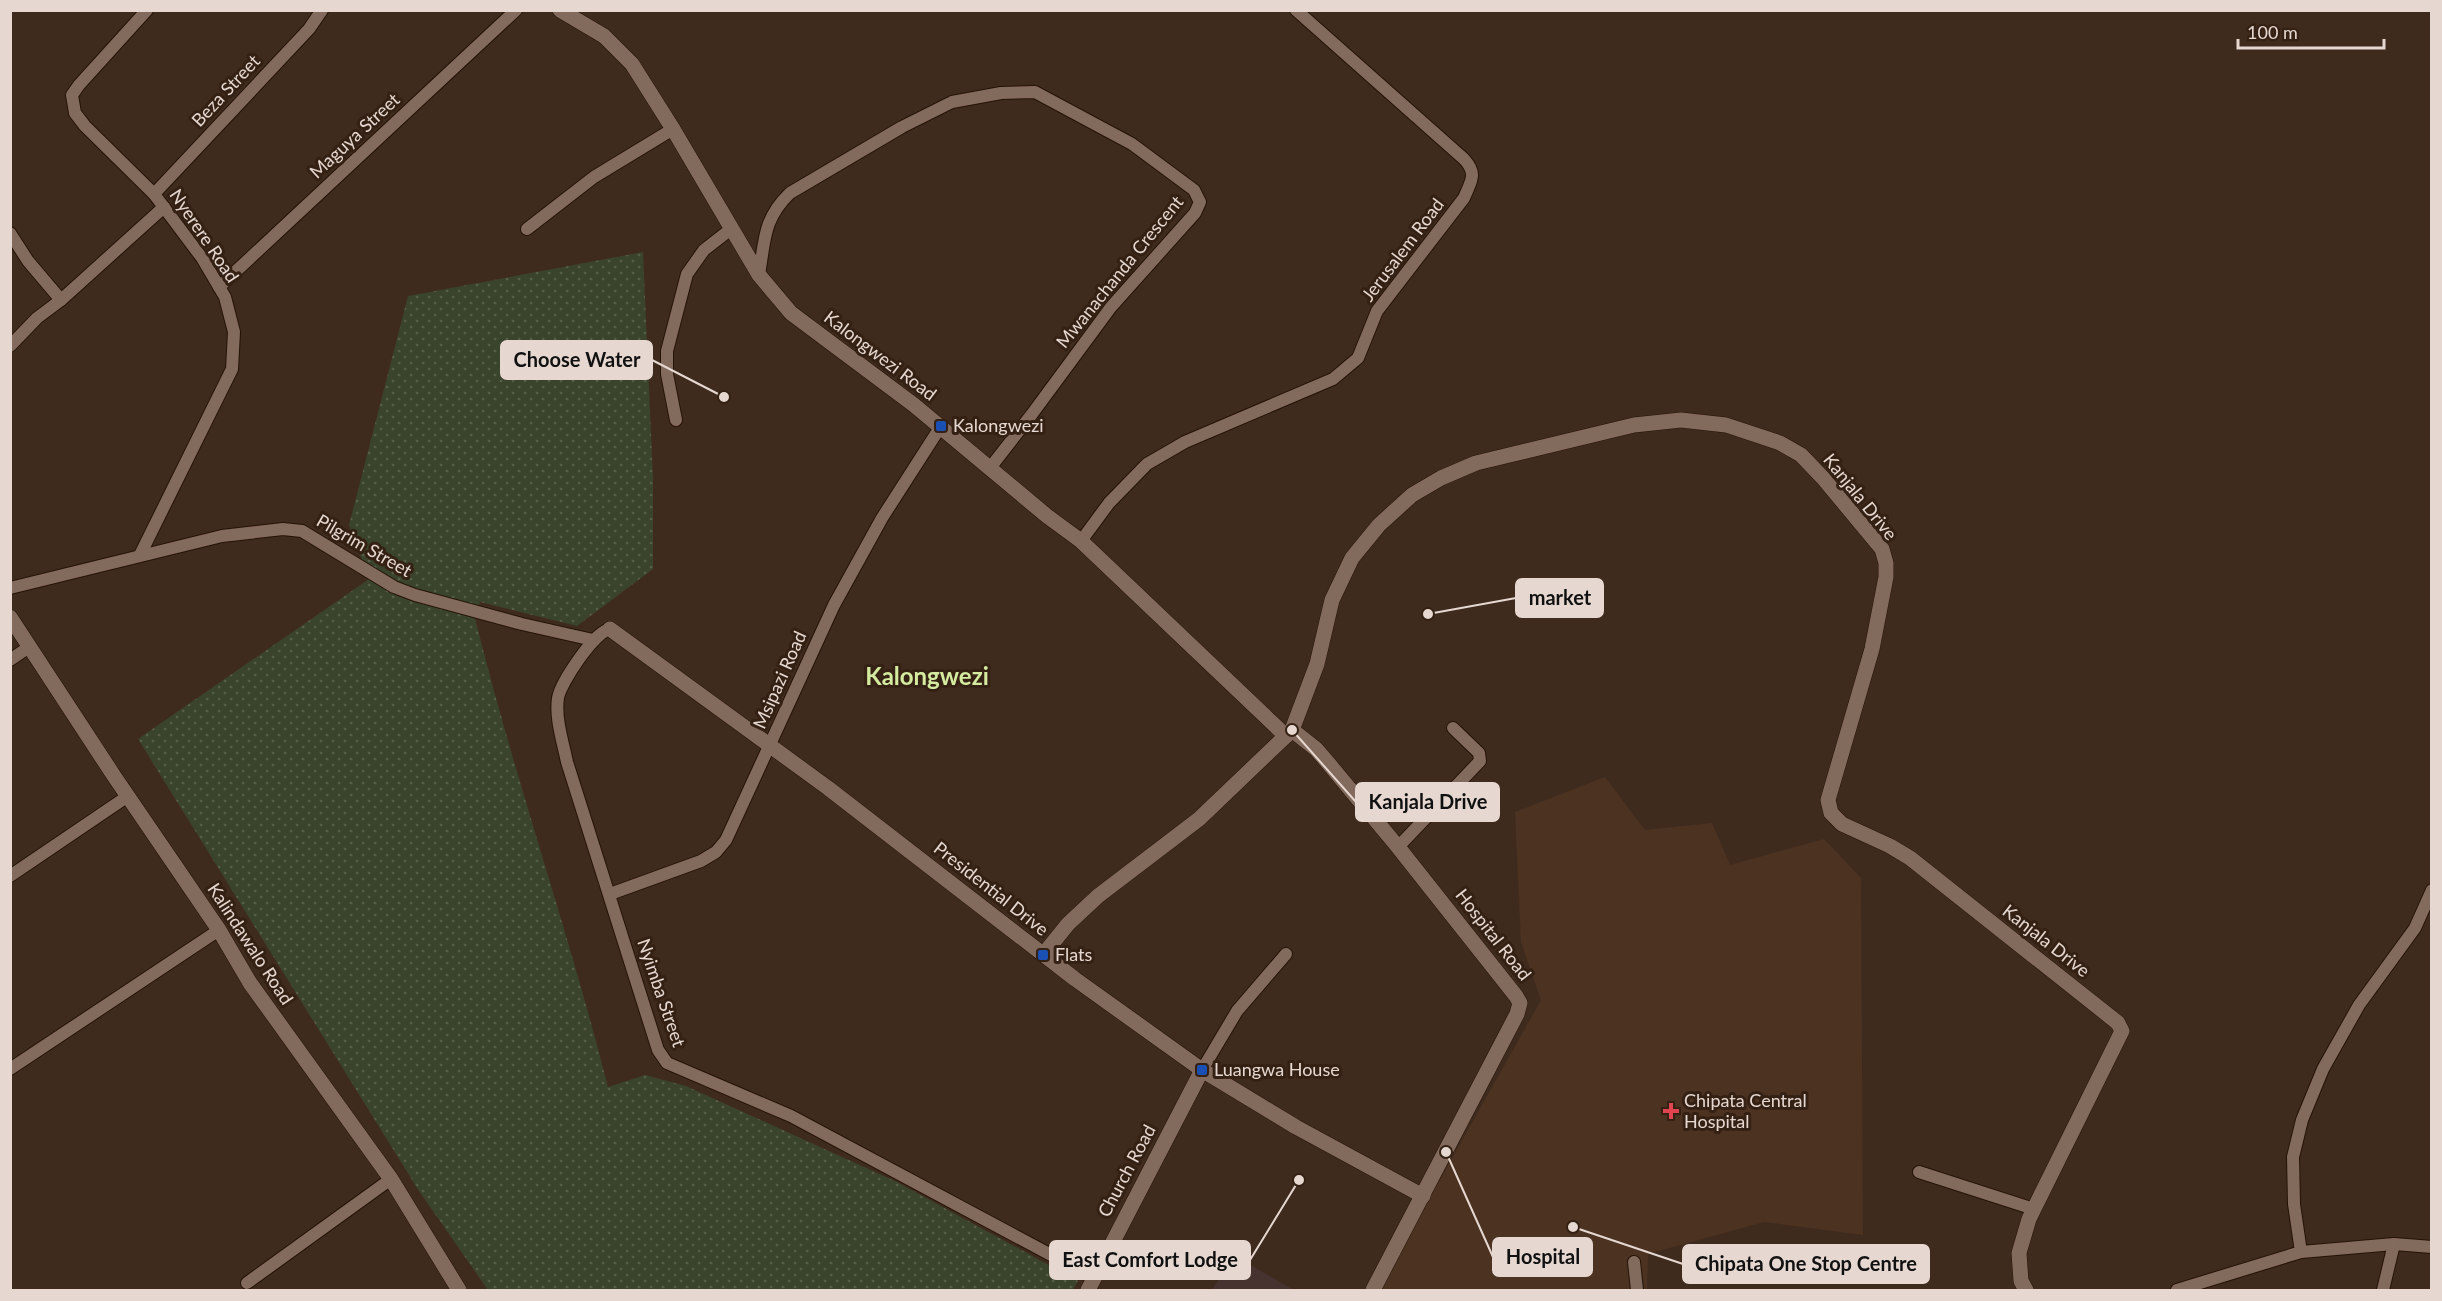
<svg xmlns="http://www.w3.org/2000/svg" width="2442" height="1301" font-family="Lato,sans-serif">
	<defs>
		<pattern id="grass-dots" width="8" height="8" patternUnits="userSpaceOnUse" patternTransform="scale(1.5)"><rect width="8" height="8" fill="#3a432b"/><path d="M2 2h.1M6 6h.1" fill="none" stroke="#565d49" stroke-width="1.8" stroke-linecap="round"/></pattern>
	</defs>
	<rect width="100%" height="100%" fill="#3f2b1e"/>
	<polygon fill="#46322f" points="1233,1255 1294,1290 1212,1290"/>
	<polygon fill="#4c3221" points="1605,777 1645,830 1712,823 1730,865 1824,839 1861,878 1863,1235 1764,1222 1648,1254 1647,1290 1378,1290 1541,1000 1521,942 1515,812"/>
	<path fill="url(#grass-dots)" d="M643,252L653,478V569L577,626L480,602L475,618C514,776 568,929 608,1087L645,1075L686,1086L897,1182L1078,1281L1073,1290H488L419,1191L138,739L369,579L349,525L408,296Z"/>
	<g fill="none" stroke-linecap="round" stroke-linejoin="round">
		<g stroke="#251307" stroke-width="14">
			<g id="minor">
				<polyline points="154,194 309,29 322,10"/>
				<polyline points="527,229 594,177 673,129"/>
				<polyline points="10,233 28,261 61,300 164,207"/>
				<path d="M759,275C765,240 763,219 790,193L902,127L952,102L1001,93L1035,92L1132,144L1194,190L1200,202L1195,213L1111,307L1032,414L990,468"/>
				<polyline points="219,287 516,10"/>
				<polyline points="10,346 37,318 61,300"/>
				<polyline points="676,420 667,374 667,351 687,274 704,250 731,229"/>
				<path d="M1081,541L1109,503L1147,464L1185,442L1333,379L1358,358L1377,311L1464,198C1471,181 1478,174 1464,159L1296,10"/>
				<polyline points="140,555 232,369 234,332 225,297 202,258 154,194 85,126 75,113 72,95 79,85 147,10"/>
				<polyline points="10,588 222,536 283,529 302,531 394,587 415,595 522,624 593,640"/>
				<path d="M610,629C595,631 561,682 558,698C555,719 563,742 567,762L658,1050L667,1063L791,1116L1094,1278"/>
				<polyline points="10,660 29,647"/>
				<polyline points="1398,847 1480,761 1479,753 1453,728"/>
				<polyline points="10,876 128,796"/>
				<polyline points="610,894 701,861 716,852 726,840 834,605 882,518 941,426"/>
				<polyline points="10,1069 219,930"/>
				<polyline points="1202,1070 1237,1011 1286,954"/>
				<polyline points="1919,1172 2034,1209"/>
				<polyline points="2301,1252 2294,1204 2293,1157 2302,1120 2323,1069 2359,1005 2415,928 2432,890"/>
				<polyline points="1634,1262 1637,1290"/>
				<polyline points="247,1283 391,1179"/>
				<polyline points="2177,1290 2301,1252 2394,1244 2432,1247"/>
				<polyline points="2383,1290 2394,1244"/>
			</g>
		</g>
		<g stroke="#251307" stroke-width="16">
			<g id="tertiary">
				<polyline points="560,10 604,36 632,64 673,129 759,275 791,313 914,405 1047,516 1081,541 1286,736"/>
				<polyline points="10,617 114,776 219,930 250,983 391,1179 459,1290"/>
				<polyline points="610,629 828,788 1075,979 1202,1070 1296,1127 1423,1196"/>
				<polyline points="1292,730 1316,749 1329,764 1398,847 1516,996 1520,1003 1517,1014 1373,1290"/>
				<polyline points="1043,955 1068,924 1098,896 1199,819 1292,730 1317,664 1332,600 1352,558 1379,525 1412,495 1441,478 1476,463 1634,425 1681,420 1726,425 1780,443 1801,455 1823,478 1882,549 1886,563 1886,577 1872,649 1828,800 1831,813 1842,824 1890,846 1910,858 2118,1023 2122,1031 2029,1219 2019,1253 2021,1281 2026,1290"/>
				<polyline points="1088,1290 1202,1070"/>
			</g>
		</g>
		<use href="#minor" stroke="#826a5c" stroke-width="12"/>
		<use href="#tertiary" stroke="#826a5c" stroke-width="15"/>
	</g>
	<g fill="#1a4fb4" stroke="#342114" stroke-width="2">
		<rect x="935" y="420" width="12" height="12" rx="3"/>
		<rect x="1037" y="949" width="12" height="12" rx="3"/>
		<rect x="1196" y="1064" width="12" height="12" rx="3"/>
	</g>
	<path fill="#e0444e" stroke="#342114" stroke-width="2" d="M1668 1102h6v6h6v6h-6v6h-6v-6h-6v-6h6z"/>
	<g text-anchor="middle" stroke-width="6" stroke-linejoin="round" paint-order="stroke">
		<g font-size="18" fill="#e6d8d0" stroke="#342114">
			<text transform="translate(226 91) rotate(-47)" y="6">Beza Street</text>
			<text transform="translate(355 136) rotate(-43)" y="6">Maguya Street</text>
			<text transform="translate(204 236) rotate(56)" y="6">Nyerere Road</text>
			<text transform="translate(1403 250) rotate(-53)" y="6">Jerusalem Road</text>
			<text transform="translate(1120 272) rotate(-51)" y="6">Mwanachanda Crescent</text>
			<text transform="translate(880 356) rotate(37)" y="6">Kalongwezi Road</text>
			<text transform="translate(1860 497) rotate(51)" y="6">Kanjala Drive</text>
			<text transform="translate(364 546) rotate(30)" y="6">Pilgrim Street</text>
			<text transform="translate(780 680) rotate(-66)" y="6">Msipazi Road</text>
			<text transform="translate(991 889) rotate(38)" y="6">Presidential Drive</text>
			<text transform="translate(1493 935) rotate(52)" y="6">Hospital Road</text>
			<text transform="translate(2046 941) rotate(38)" y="6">Kanjala Drive</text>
			<text transform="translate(250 944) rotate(57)" y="6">Kalindawalo Road</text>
			<text transform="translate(661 993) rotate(71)" y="6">Nyimba Street</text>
			<text transform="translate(1127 1171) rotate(-62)" y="6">Church Road</text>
		</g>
		<g font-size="18" fill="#e6d8d0" stroke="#342114" text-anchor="start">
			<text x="953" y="432">Kalongwezi</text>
			<text x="1055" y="961">Flats</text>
			<text x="1214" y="1076">Luangwa House</text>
			<text x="1684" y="1107">Chipata Central<tspan x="1684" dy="21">Hospital</tspan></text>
		</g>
		<g font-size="24" font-weight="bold" fill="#d4ea9f" stroke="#342114">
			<text x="927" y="685">Kalongwezi</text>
		</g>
	</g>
	<path fill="none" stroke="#e6d8d0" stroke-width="2" d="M724 397L652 360M1428 614L1516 598M1292 730L1356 802M1446 1152L1493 1257M1299 1180L1250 1260M1573 1227L1683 1264"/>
	<g fill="#e6d8d0" stroke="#342114" stroke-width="2">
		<circle cx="724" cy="397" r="6"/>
		<circle cx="1428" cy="614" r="6"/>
		<circle cx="1292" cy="730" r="6"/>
		<circle cx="1446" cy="1152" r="6"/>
		<circle cx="1299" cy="1180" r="6"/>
		<circle cx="1573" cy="1227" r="6"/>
	</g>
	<g fill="#e6d8d0" stroke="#e6d8d0" stroke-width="2">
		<rect x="501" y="341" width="151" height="38" rx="6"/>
		<rect x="1516" y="579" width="87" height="38" rx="6"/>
		<rect x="1356" y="783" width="143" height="38" rx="6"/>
		<rect x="1493" y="1238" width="99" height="38" rx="6"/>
		<rect x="1050" y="1241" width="200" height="38" rx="6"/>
		<rect x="1683" y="1245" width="246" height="38" rx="6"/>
	</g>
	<g font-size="20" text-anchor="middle" font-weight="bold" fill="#111">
		<text x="577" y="367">Choose Water</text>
		<text x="1560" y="605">market</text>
		<text x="1428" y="809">Kanjala Drive</text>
		<text x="1543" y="1264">Hospital</text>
		<text x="1150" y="1267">East Comfort Lodge</text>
		<text x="1806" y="1271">Chipata One Stop Centre</text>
	</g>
	<rect width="2442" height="1301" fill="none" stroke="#e6d8d0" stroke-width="24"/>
	<path d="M2238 39v9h146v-9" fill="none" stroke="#e6d8d0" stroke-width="3"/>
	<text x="2247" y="39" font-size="18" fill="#e6d8d0" stroke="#342114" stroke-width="4.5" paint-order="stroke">100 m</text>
</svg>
